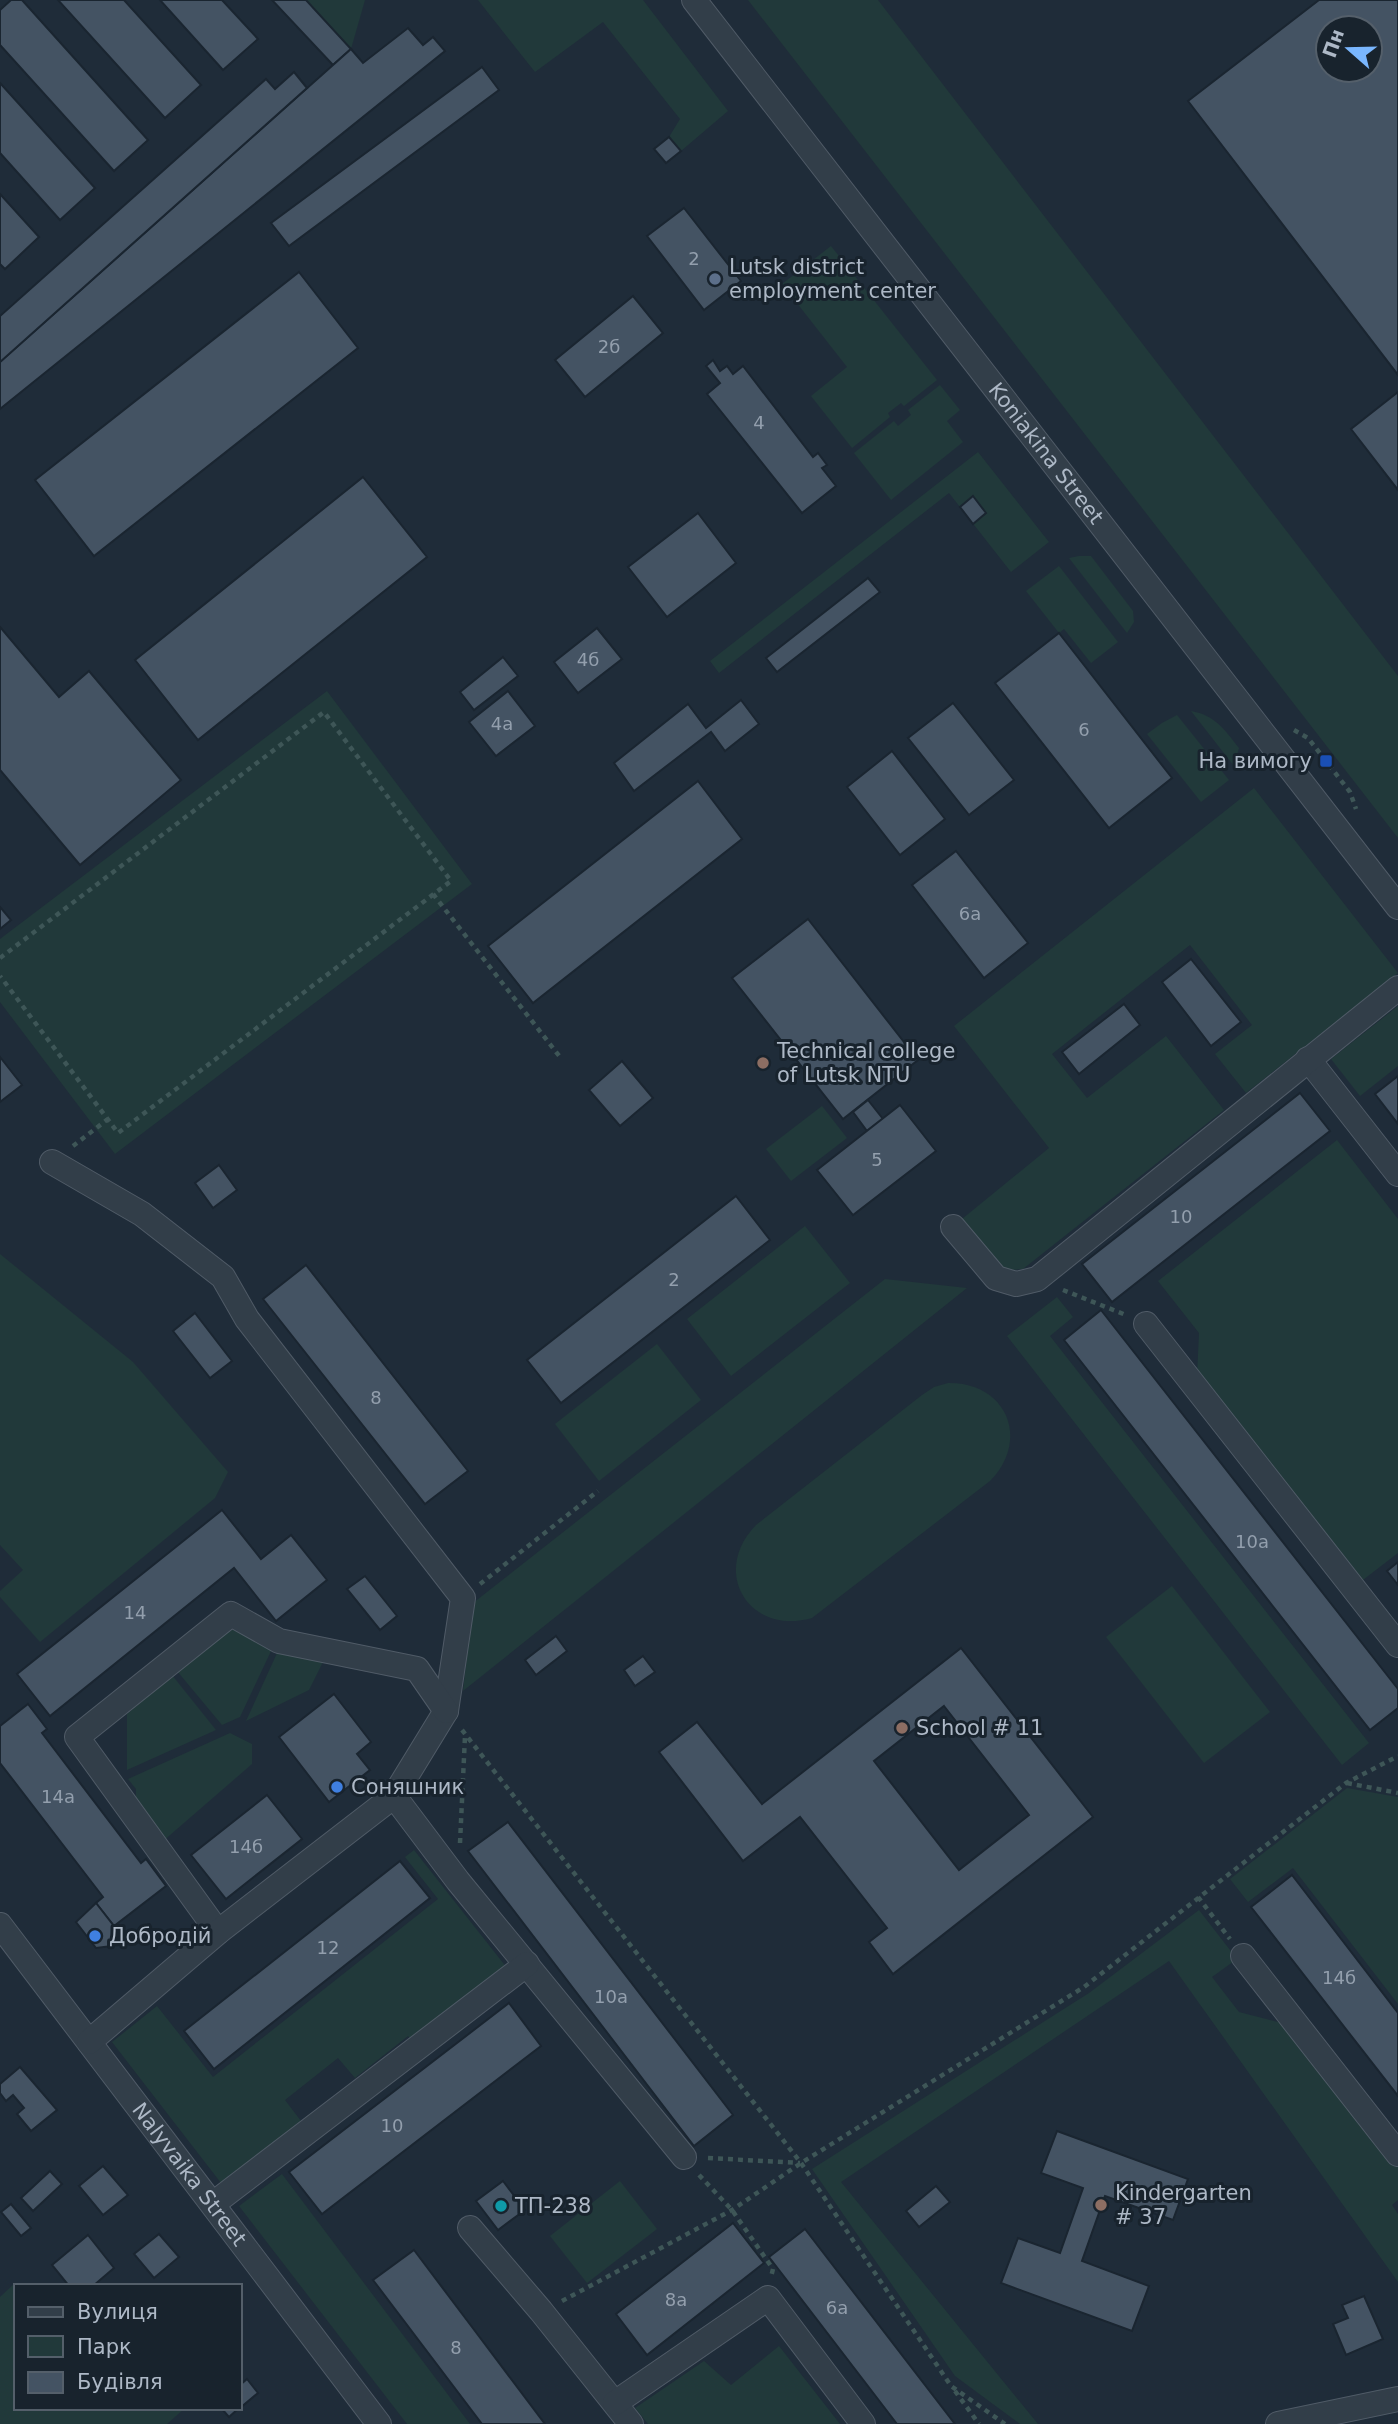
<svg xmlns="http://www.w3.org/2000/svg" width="1398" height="2424" font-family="'DejaVu Sans',sans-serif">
	<rect width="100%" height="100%" fill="#1f2c39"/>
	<g fill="#21393a">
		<polygon points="306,0 365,0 351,49"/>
		<polygon points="478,0 643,0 728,111 681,151 669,137 680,119 603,22 535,72"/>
		<polygon points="748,0 878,0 1398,676 1398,838"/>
		<polygon points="831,246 937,380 904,406 901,403 888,413 890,417 852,448 811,396 847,367 782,284"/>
		<polygon points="940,385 960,410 947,421 963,442 891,500 854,453 894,421 898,426 911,415 908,410"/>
		<polygon points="978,452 1049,542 1011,572 949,493 719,673 710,661"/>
		<polygon points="1079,556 1091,556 1133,611 1134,622 1127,633 1069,558"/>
		<polygon points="1059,566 1118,642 1091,663 1064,629 1059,633 1026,591"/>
		<polygon points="327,691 472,884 115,1154 0,1002 0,939"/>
		<path d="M1191,711C1215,715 1225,730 1239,748L1234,766Z"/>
		<polygon points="1177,715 1229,780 1201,802 1147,734 1162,723"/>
		<polygon points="1254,788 1398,973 1246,1093 1215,1054 1252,1025 1190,945 1052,1054 1087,1098 1166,1036 1224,1110 1023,1269 1010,1270 999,1266 962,1219 1049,1148 954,1026"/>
		<polygon points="1398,1006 1398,1066 1360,1096 1331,1059"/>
		<polygon points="822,1106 847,1138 791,1181 766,1149"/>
		<polygon points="1337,1140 1398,1219 1398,1553 1359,1583 1197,1376 1199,1333 1158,1281"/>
		<polygon points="805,1226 850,1283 731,1376 687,1319"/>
		<polygon points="0,1254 133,1362 228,1472 215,1498 40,1642 0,1597 0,1591 23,1570 0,1545"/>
		<polygon points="885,1279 967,1288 463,1691 473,1603"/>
		<polygon points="1057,1297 1073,1317 1050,1336 1369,1743 1342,1765 1007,1336"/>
		<polygon points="657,1344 701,1400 599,1481 555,1424"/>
		<path d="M948,1383C1006,1382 1031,1439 990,1481L812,1618C749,1636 710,1572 756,1525L922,1395L934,1387Z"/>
		<polygon points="1172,1586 1270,1712 1204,1763 1106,1637"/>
		<polygon points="229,1629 245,1633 272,1649 240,1717 222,1725 177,1671"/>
		<polygon points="278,1651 325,1658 309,1690 246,1721"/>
		<polygon points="172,1675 216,1730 127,1770 127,1714"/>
		<polygon points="230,1733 252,1744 252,1764 162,1842 136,1809 136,1789 128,1779"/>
		<polygon points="1347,1788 1398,1797 1398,2004 1293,1868 1248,1902 1230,1879"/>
		<polygon points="414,1850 507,1968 413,2042 408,2036 355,2078 338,2058 285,2100 301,2121 221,2183 112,2042 157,2006 213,2077 438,1899 405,1857"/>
		<polygon points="1199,1910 1237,1959 1212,1977 1239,2012 1286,2024 1398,2166 1398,2200 1392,2205 1398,2214 1398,2282 1169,1961 841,2182 1038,2424 1020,2424 955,2376 812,2169 1089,1993"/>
		<polygon points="282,2174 470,2424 407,2424 239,2206"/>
		<polygon points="620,2181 657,2229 587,2283 550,2236"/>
		<polygon points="15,2283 18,2286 16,2286 16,2408 185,2408 167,2424 0,2424 0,2297"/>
		<polygon points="779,2346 840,2424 648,2424 635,2408 704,2361 731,2385"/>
	</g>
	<g fill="#445363" stroke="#1a2530" stroke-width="2" fill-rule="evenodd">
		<polygon points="11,0 22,0 148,140 114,171 0,45 0,10"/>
		<polygon points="58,0 124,0 201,85 165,118"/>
		<polygon points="160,0 222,0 258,39 223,70"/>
		<polygon points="272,0 306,0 351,49 333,65"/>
		<path d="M1319,0H1398V375L1188,101ZM1328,28H1370V70H1328Z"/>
		<polygon points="408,28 423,45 433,37 445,51 0,409 0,362 351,49 363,63"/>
		<polygon points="482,67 499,90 289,246 271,223"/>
		<polygon points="294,72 307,88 0,362 0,316 266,79 275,89"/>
		<polygon points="0,83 95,188 60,220 0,153"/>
		<polygon points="669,137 681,151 666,163 654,149"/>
		<polygon points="0,194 39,237 5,269 0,264"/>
		<polygon points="684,208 741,281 704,310 647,236"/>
		<polygon points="299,272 358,348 94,556 35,480"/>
		<polygon points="633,296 663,333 585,397 555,360"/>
		<polygon points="713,360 720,371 727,366 733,374 743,366 813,457 818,453 827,465 822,468 836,486 802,513 707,394 720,383 706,366"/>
		<polygon points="1398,392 1398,490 1351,429"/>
		<polygon points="363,477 427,557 198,740 135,660"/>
		<polygon points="973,496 986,513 973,524 960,507"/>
		<polygon points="698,513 736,563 667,617 628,567"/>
		<polygon points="868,578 880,592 777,672 766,658"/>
		<polygon points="0,627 59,697 89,671 181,780 80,865 0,770"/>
		<polygon points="597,628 622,659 578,693 554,662"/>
		<polygon points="1059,633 1172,778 1109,828 995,683"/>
		<polygon points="503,657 518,676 474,710 460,692"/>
		<polygon points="508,691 535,726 496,756 469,722"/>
		<polygon points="741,700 759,724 725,751 711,732 634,791 614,763 688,704 706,728"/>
		<polygon points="953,703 1014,780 969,815 908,738"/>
		<polygon points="892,751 945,819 900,855 847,787"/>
		<polygon points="698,781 742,839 533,1003 488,946"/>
		<polygon points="956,851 1028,943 984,978 912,885"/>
		<polygon points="0,907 11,920 0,929"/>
		<polygon points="808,919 918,1060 843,1119 732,978"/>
		<polygon points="1191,959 1241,1022 1211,1046 1162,982"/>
		<polygon points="1124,1004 1140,1025 1079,1074 1062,1052"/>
		<polygon points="0,1057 22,1085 0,1102"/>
		<polygon points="622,1061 653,1098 620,1126 589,1090"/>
		<polygon points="1398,1076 1398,1124 1375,1094"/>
		<polygon points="1300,1093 1330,1131 1112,1302 1082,1264"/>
		<polygon points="868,1100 883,1119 867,1131 853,1112"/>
		<polygon points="900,1105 936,1151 853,1215 817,1170"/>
		<polygon points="219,1165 237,1190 213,1208 195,1183"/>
		<polygon points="736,1196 770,1240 561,1403 527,1360"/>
		<polygon points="306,1265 468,1471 425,1504 263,1299"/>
		<polygon points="1101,1310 1398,1689 1398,1708 1370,1730 1064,1340"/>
		<polygon points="195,1313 232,1361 210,1378 173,1331"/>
		<polygon points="222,1510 261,1559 291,1535 327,1580 276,1621 234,1568 50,1716 17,1674"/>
		<polygon points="1398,1562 1398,1585 1387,1571"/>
		<polygon points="365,1576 397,1616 380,1630 347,1589"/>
		<polygon points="556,1636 567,1651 536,1675 525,1660"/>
		<path d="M961,1648L1093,1817L893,1974L869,1942L887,1928L800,1817L743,1861L659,1752L697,1722L762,1804ZM944,1706L1029,1815L959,1870L874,1761Z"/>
		<polygon points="643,1656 655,1672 635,1686 624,1670"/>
		<polygon points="334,1694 371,1742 357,1754 370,1770 329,1802 279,1737"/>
		<polygon points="28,1704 47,1729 42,1733 141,1863 146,1859 166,1886 114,1926 96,1903 103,1897 0,1763 0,1726"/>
		<polygon points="267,1795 302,1839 226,1899 191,1855"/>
		<polygon points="508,1822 733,2115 694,2146 468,1851"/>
		<polygon points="400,1861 430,1898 214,2069 184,2031"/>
		<polygon points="1292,1875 1398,2013 1398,2096 1251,1907"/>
		<polygon points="96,1903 114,1926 136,1943 96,1948 76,1922"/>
		<polygon points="509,2003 541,2046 322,2214 289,2172"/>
		<polygon points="20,2067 57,2110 31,2131 17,2114 24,2108 13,2095 6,2101 0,2093 0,2084"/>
		<polygon points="1057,2131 1188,2179 1173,2220 1105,2196 1082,2261 1149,2286 1132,2331 1001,2283 1018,2238 1060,2253 1083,2188 1041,2173"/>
		<polygon points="103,2166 128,2195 103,2215 79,2186"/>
		<polygon points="50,2171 62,2184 33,2211 21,2198"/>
		<polygon points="503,2181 525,2210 498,2230 476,2201"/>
		<polygon points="936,2186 950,2202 919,2227 906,2211"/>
		<polygon points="11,2204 31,2228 21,2236 1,2212"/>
		<polygon points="733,2223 764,2263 647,2355 616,2314"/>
		<polygon points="805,2229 955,2424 897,2424 769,2257"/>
		<polygon points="159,2234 179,2257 154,2278 134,2254"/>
		<polygon points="88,2235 114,2268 93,2286 69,2286 52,2265"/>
		<polygon points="414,2250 472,2327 545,2424 482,2424 373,2280"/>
		<polygon points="1364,2296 1383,2339 1346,2355 1333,2324 1348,2318 1342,2305"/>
		<polygon points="247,2379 258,2393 240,2408 240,2385"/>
		<polygon points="221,2408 239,2408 229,2417"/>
	</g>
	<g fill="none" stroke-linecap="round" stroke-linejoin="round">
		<g stroke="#505b67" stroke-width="26">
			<g id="minor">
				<path id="s1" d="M694,0L1398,907"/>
				<polyline points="1308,1059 1398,1174"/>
				<polyline points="52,1162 142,1214 223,1277 247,1319 463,1598 446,1711 394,1796"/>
				<polyline points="953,1227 996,1278 1016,1284 1037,1279 1398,988"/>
				<polyline points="1146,1324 1398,1645"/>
				<path id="s2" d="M0,1925L379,2424"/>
				<polyline points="218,1932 77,1737 231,1614 279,1641 417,1669 446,1711"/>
				<polyline points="1243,1956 1398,2154"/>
				<polyline points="89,2042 218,1932 394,1796 458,1881 684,2157"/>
				<polyline points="213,2204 527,1964"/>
				<polyline points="470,2228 541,2311 631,2424"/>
				<polyline points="615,2403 768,2298 863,2424"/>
				<polyline points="1278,2424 1398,2399"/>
			</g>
		</g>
		<g stroke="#3e5657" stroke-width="4.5" stroke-dasharray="5 5" stroke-linecap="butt">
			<polyline points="1294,730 1308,738 1350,792 1356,809"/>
			<polyline points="433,894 560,1057"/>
			<polyline points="0,958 324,712 451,881 118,1133 0,976"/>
			<polyline points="73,1146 108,1119"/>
			<polyline points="1063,1290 1126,1315"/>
			<polyline points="480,1584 598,1491"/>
			<polyline points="462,1730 801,2163 951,2386 1005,2424"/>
			<polyline points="1347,1783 1398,1793"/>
			<polyline points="460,1843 465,1736"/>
			<polyline points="1198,1897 1230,1939"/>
			<polyline points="708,2158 800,2163"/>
			<polyline points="699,2175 732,2210 773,2269 771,2277"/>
			<polyline points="562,2301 732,2210 801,2163 1084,1987 1346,1783 1398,1756"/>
			<polyline points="955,2391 979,2424"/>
		</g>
		<use href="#minor" stroke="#323e49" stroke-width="24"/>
	</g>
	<circle fill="#5c6f8a" stroke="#18232d" stroke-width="2.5" cx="715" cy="279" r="7"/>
	<rect fill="#1a4fb4" stroke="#18232d" stroke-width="2.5" x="1319" y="754" width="14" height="14" rx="3.5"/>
	<g fill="#8d6e63" stroke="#18232d" stroke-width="2.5">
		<circle cx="763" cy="1063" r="7"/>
		<circle cx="902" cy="1728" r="7"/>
		<circle cx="1101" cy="2205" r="7"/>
	</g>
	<g fill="#3f7fe0" stroke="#18232d" stroke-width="2.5">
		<circle cx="337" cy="1787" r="7"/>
		<circle cx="95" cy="1936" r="7"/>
	</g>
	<circle fill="#0f9aa8" stroke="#18232d" stroke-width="2.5" cx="501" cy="2206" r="7"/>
	<g text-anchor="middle" stroke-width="6" stroke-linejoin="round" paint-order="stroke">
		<g font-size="18" fill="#939fad">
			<text x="694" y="265">2</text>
			<text x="609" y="353">2б</text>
			<text x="759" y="429">4</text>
			<text x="588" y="666">4б</text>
			<text x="502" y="730">4а</text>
			<text x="1084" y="736">6</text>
			<text x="970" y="920">6а</text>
			<text x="877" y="1166">5</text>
			<text x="1181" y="1223">10</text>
			<text x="674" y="1286">2</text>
			<text x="376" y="1404">8</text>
			<text x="1252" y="1548">10а</text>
			<text x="135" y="1619">14</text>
			<text x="58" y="1803">14а</text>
			<text x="246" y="1853">14б</text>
			<text x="328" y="1954">12</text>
			<text x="1339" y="1984">14б</text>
			<text x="611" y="2003">10а</text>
			<text x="392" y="2132">10</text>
			<text x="676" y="2306">8а</text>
			<text x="837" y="2314">6а</text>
			<text x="456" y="2354">8</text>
		</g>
		<g font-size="21" fill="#adb8c6" stroke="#18232d" text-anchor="start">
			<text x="729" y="274">Lutsk district<tspan x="729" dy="24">employment center</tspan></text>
			<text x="1312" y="768" text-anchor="end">На вимогу</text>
			<text x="777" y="1058">Technical college<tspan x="777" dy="24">of Lutsk NTU</tspan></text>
			<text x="916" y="1735">School # 11</text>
			<text x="351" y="1794">Соняшник</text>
			<text x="109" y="1943">Добродій</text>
			<text x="1115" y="2200">Kindergarten<tspan x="1115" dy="24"># 37</tspan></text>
			<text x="515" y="2213">ТП-238</text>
		</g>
		<g font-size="21" fill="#adb8c6" stroke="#18232d">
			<text dy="7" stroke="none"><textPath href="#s1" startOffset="574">Koniakina Street</textPath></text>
			<text dy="7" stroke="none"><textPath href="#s2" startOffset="313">Nalyvaika Street</textPath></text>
		</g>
	</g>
	<rect x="14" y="2284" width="228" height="126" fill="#18232d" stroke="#545f6a" stroke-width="2"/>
	<rect x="28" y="2307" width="35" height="10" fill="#323e49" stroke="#545f6a" stroke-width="2"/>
	<text x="77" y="2319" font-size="21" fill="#adb8c6">Вулиця</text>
	<rect x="28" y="2336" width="35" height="21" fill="#21393a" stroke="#545f6a" stroke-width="2"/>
	<text x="77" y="2354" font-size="21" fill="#adb8c6">Парк</text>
	<rect x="28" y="2372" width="35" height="21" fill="#445363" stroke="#545f6a" stroke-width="2"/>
	<text x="77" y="2389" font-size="21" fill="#adb8c6">Будівля</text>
	<g transform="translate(1349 49) rotate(290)"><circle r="33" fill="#18232d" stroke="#545f6a" stroke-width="2"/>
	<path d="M0-5L12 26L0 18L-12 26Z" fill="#79b6fe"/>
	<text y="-10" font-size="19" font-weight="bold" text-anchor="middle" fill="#adb8c6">Пн</text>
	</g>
</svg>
